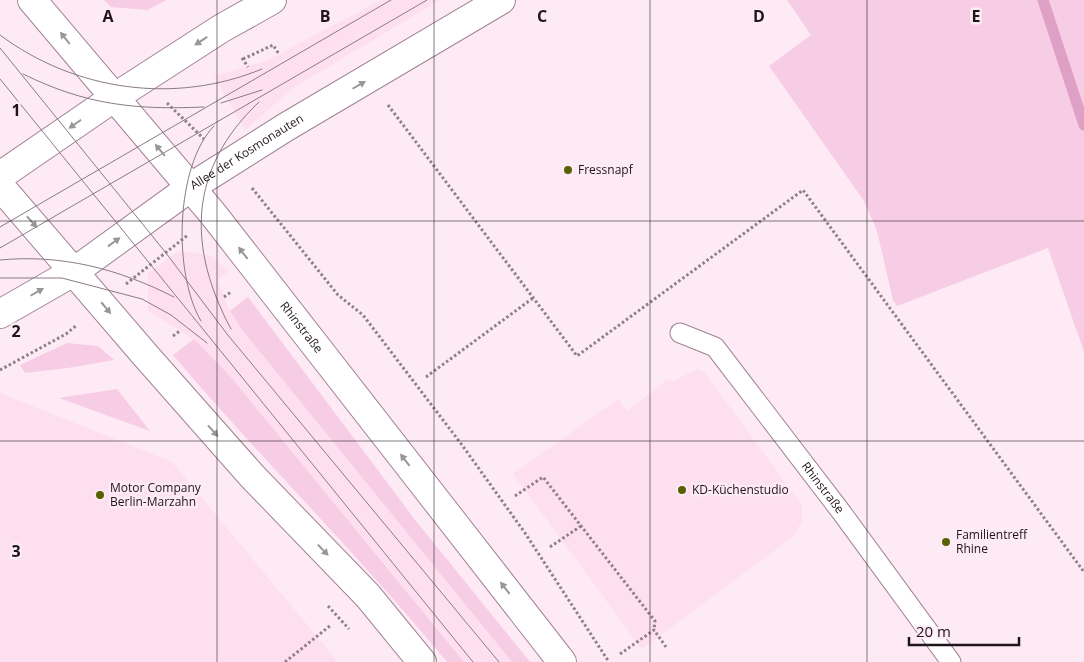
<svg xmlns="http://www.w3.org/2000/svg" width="1084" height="662" font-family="'Open Sans',sans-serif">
	<rect width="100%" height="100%" fill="#fdeaf4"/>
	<g fill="#fedfef">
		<polygon points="381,0 440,0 293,88 245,130 214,76 266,61"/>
		<polygon points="192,252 211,256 229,271 217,280 230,311 243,331 512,662 464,662 230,376 194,339 148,311 148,274 175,253"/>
		<polygon points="698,369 704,372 802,505 802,521 793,537 642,649 513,474 618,399 627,411 667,380 673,381"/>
		<polygon points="0,393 172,462 338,662 0,662"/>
	</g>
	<g fill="#f6cde4">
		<polygon points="104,0 167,0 147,10 111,7"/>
		<polygon points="787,0 1084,0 1084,352 1048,248 897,306 893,300 877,231 864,201 769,66 811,35"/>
		<polygon points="248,297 416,521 530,662 512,662 243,331 230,311"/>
		<path d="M194,339L230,376L464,662H447C360,556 262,460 173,355Z"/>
		<polygon points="67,343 98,346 114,360 68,368 25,373 20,365"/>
		<polygon points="117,389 150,431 59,398"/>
	</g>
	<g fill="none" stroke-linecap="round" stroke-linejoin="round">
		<polyline stroke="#dfa0c5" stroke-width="11" points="1043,0 1084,125"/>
		<g stroke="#a18494" stroke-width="21">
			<g id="lane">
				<path id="s1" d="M680,333L715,347L842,513L951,662"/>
			</g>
		</g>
		<g stroke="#a18494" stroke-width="30">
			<g id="street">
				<polyline points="115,97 222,28 272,0"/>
				<path id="s2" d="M191,187L286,127L501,0"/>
			</g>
		</g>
		<g stroke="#a18494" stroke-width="30">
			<g id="secondary">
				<path id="s3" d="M32,0L213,214L562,662"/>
				<polyline points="0,176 115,97"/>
				<polyline points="0,186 146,356 252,476 368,596 422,662"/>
				<polyline points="0,314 75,271 191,187"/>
			</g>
		</g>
		<g stroke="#8f8088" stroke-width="3" stroke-dasharray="2.5 2.5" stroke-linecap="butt">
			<polyline points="242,58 248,67"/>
			<polyline points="243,59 273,45 279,54"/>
			<polyline points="167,103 204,139"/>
			<polyline points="388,105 577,356 803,190 1084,572"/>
			<polyline points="252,188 338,295 363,315 462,445 525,533 609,662"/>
			<polyline points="126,284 188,235"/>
			<polyline points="224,297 231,292"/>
			<polyline points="173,336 181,330"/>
			<polyline points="0,370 66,334 77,325"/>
			<polyline points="426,377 533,298"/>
			<polyline points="515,496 543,477 655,621 654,630"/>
			<polyline points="550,547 581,526"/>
			<polyline points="328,606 349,629"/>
			<polyline points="620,654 654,630 666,647"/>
			<polyline points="285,662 331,625"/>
		</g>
		<use href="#lane" stroke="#fff" stroke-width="19"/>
		<use href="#street" stroke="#fff" stroke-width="28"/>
		<use href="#secondary" stroke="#fff" stroke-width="28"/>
		<g stroke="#8a7b83" stroke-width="1">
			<path d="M0,35C75,91 175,105 262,69"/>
			<polyline points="0,48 166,253 227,334 499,662"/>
			<path d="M23,74C86,105 135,110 204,107"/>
			<polyline points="0,79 473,662"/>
			<polyline points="221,103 262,90"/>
			<polyline points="0,227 391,0"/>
			<polyline points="0,248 427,0"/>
			<path d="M0,260C62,254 119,269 174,297"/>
			<polyline points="0,278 62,278 142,299 171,315 207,343"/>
			<path d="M201,321C173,274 175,166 214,126"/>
			<path d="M231,329C187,247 188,169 259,102"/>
		</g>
	</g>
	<defs><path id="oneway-solid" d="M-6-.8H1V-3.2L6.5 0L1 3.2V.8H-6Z" transform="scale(1.25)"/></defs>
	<g fill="#9a9598">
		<use href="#oneway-solid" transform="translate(65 38) rotate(-129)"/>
		<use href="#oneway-solid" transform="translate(201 41) rotate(147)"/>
		<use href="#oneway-solid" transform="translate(359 85) rotate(-30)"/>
		<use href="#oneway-solid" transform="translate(75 124) rotate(145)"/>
		<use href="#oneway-solid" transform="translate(160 150) rotate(-130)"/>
		<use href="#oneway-solid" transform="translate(32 222) rotate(48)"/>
		<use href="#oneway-solid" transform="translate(114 242) rotate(-36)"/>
		<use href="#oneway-solid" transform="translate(243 253) rotate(-128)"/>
		<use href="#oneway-solid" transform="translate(37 292) rotate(-30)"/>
		<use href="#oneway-solid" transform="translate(106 308) rotate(50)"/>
		<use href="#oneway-solid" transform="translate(213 431) rotate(48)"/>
		<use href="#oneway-solid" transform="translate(405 460) rotate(-128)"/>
		<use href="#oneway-solid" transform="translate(323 550) rotate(46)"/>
		<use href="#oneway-solid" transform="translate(505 588) rotate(-128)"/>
	</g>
	<path fill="none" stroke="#1f141a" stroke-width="1" stroke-opacity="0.55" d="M217,0V662M434,0V662M650,0V662M867,0V662M0,221H1084M0,441H1084"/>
	<g fill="#556102" stroke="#fdeaf4" stroke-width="2">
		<circle cx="568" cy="170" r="5"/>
		<circle cx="682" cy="490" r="5"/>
		<circle cx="100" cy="495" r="5"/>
		<circle cx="946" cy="542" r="5"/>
	</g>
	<g text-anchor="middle" stroke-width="5" stroke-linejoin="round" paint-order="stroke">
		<g font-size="12" fill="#1f141a" stroke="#fdeaf4">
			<text dy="4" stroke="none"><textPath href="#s2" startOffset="66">Allee der Kosmonauten</textPath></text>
			<text dy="4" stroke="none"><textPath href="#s3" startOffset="424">Rhinstraße</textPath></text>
			<text dy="4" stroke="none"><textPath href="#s1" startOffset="215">Rhinstraße</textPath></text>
		</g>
		<g font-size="12" fill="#1f141a" stroke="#fdeaf4" text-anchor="start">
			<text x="578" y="174">Fressnapf</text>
			<text x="110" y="492">Motor Company<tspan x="110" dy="14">Berlin-Marzahn</tspan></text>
			<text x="692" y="494">KD-Küchenstudio</text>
			<text x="956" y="539">Familientreff<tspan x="956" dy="14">Rhine</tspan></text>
		</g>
	</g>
	<g font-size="16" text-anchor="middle" font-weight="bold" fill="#1f141a" stroke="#fdeaf4" stroke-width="5" stroke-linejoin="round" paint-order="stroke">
		<text x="108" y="22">A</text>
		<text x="325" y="22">B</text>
		<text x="542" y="22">C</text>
		<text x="759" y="22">D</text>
		<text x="976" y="22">E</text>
		<text x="16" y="116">1</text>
		<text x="16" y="337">2</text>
		<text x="16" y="557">3</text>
	</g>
	<path d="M909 637v8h110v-8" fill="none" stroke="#1f141a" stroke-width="2.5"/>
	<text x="916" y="637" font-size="15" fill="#1f141a" stroke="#fdeaf4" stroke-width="4" paint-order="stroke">20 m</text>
</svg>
